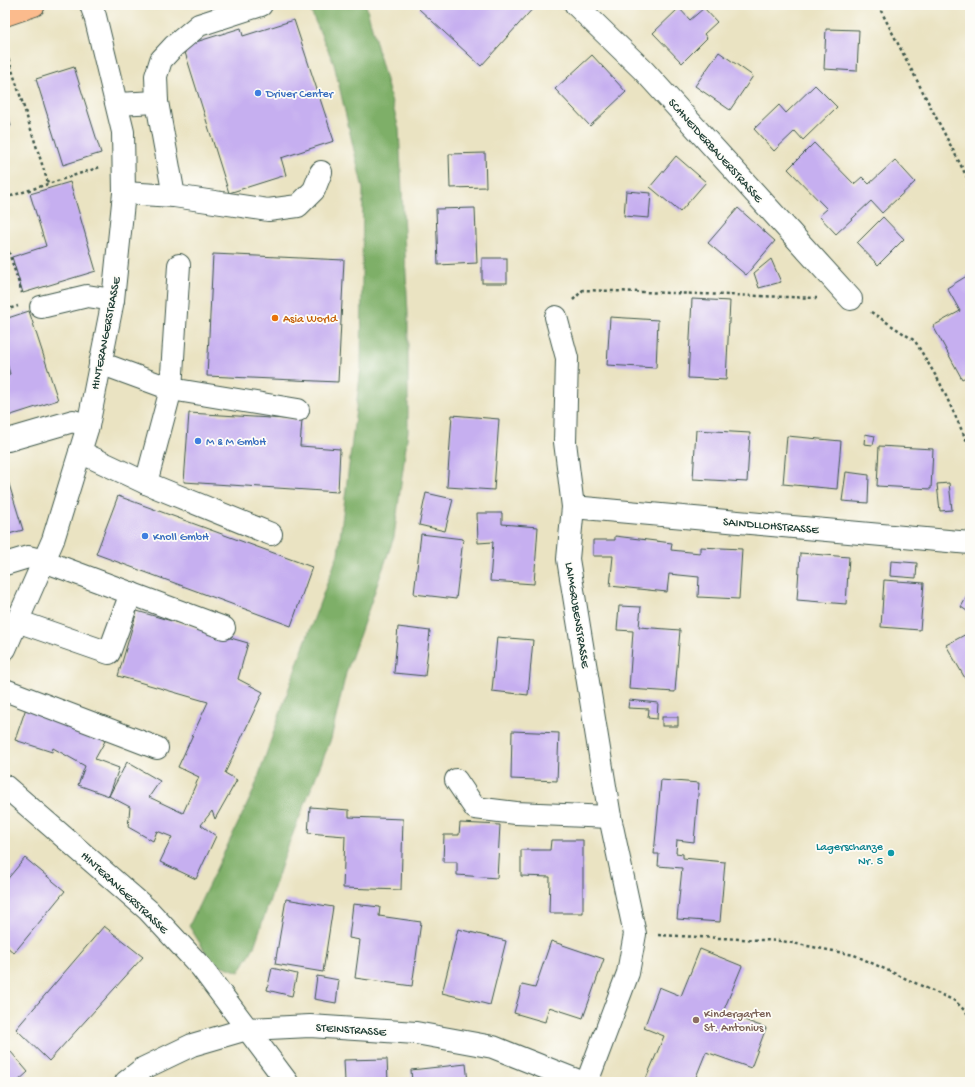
<svg xmlns="http://www.w3.org/2000/svg" width="975" height="1087" font-family="'Gochi Hand',sans-serif">
	<rect width="100%" height="100%" fill="#fdfcf7"/>
	<filter id="ink" filterUnits="userSpaceOnUse"><feTurbulence type="fractalNoise" baseFrequency=".025" numOctaves="2"/><feDisplacementMap in="SourceGraphic" scale="8" xChannelSelector="R" yChannelSelector="G"/><feConvolveMatrix kernelMatrix="1 2 1 2 8 2 1 2 1" color-interpolation-filters="sRGB"/></filter>
	<filter id="wash" filterUnits="userSpaceOnUse"><feTurbulence type="fractalNoise" baseFrequency=".012" numOctaves="4" result="noise"/><feDisplacementMap in="SourceGraphic" scale="16" xChannelSelector="R" yChannelSelector="G"/><feGaussianBlur stdDeviation="0.9" result="paint"/><feColorMatrix in="noise" values="0 0 0 0 0 0 0 0 0 0 0 0 0 0 0 0 0 1.4 0 .05"/><feComposite in="paint" operator="in"/></filter>
	<g filter="url(#wash)">
		<rect width="100%" height="100%" fill="#eae3c2"/>
		<polygon fill="#7eaf68" stroke="#4e764e" points="308,5 366,5 399,129 408,314 408,431 394,537 346,673 331,739 288,846 254,947 239,972 212,962 189,926 253,792 300,656 338,554 361,368 363,189 334,64"/>
		<g id="blocks">
			<g fill="#c6aff0">
				<polygon points="423,5 536,5 481,66 419,9"/>
				<polygon points="679,8 690,20 704,8 717,22 704,34 707,38 682,63 653,33"/>
				<polygon points="294,20 334,141 281,158 286,175 229,193 183,46 241,28 243,36"/>
				<polygon points="826,29 859,30 857,71 824,69"/>
				<polygon points="719,52 753,76 730,110 695,86"/>
				<polygon points="592,55 626,92 590,126 555,89"/>
				<polygon points="74,67 101,153 63,165 36,79"/>
				<polygon points="815,85 837,107 803,140 795,131 774,151 754,129 779,105 786,113"/>
				<polygon points="5,106 11,126 5,128"/>
				<polygon points="814,143 854,184 862,177 869,184 895,160 915,182 882,213 871,201 836,234 819,216 827,209 788,169"/>
				<polygon points="485,153 486,187 450,188 449,154"/>
				<polygon points="676,156 706,182 680,212 650,187"/>
				<polygon points="70,182 96,271 23,293 12,257 46,246 30,194"/>
				<polygon points="626,191 651,193 649,218 624,216"/>
				<polygon points="475,208 477,263 438,265 436,209"/>
				<polygon points="738,208 775,241 746,275 708,243"/>
				<polygon points="883,217 904,239 878,265 857,243"/>
				<polygon points="213,254 344,260 338,382 207,376"/>
				<rect x="482" y="258" width="25" height="25"/>
				<polygon points="771,259 781,282 759,288 754,273"/>
				<polygon points="970,274 970,375 962,379 933,326 960,311 947,288"/>
				<polygon points="692,299 730,301 726,380 688,378"/>
				<polygon points="29,311 58,400 5,417 5,375 10,374 5,356 5,319"/>
				<polygon points="610,317 658,320 656,368 607,365"/>
				<polygon points="189,413 302,420 300,446 340,449 338,492 184,482"/>
				<polygon points="452,415 499,419 494,490 447,487"/>
				<polygon points="696,430 750,433 747,482 693,479"/>
				<polygon points="865,434 875,436 873,445 864,444"/>
				<polygon points="787,436 841,441 837,489 783,484"/>
				<polygon points="879,446 933,449 931,489 877,486"/>
				<polygon points="5,471 23,530 5,535"/>
				<polygon points="846,472 869,475 868,503 842,501"/>
				<polygon points="949,483 952,510 940,511 937,484"/>
				<polygon points="426,493 453,499 445,531 419,525"/>
				<polygon points="118,496 312,567 291,626 96,554"/>
				<polygon points="477,513 502,513 502,524 538,527 534,584 490,581 493,542 478,543"/>
				<polygon points="421,534 463,539 456,599 414,594"/>
				<polygon points="615,536 672,543 671,550 700,553 700,547 742,549 739,599 698,597 699,577 669,574 667,592 610,586 613,556 593,556 593,540 615,540"/>
				<polygon points="800,553 849,557 846,604 797,600"/>
				<polygon points="891,561 917,563 916,578 890,576"/>
				<polygon points="884,580 924,583 920,630 881,627"/>
				<polygon points="970,591 970,613 961,607"/>
				<polygon points="619,606 641,607 639,627 680,630 675,692 629,689 633,631 617,630"/>
				<polygon points="137,611 248,643 238,679 263,692 225,773 237,780 215,819 212,811 201,825 216,836 196,879 160,862 172,837 157,831 153,841 128,827 130,807 109,796 78,785 85,766 53,748 52,752 15,740 26,708 61,715 105,741 95,759 119,768 109,796 127,762 160,781 149,797 183,813 199,777 178,767 208,702 118,676"/>
				<polygon points="398,627 430,631 425,676 394,673"/>
				<polygon points="970,632 970,687 946,645"/>
				<polygon points="497,637 533,640 528,695 492,691"/>
				<polygon points="629,700 658,703 657,719 648,718 649,709 628,708"/>
				<rect x="662" y="717" width="16" height="9"/>
				<polygon points="512,731 559,733 557,781 511,779"/>
				<polygon points="661,780 699,783 694,842 677,840 676,853 683,854 683,858 725,862 720,922 677,919 682,868 658,866 659,854 654,854"/>
				<polygon points="310,807 349,810 349,817 403,819 401,890 343,888 345,836 308,833"/>
				<polygon points="460,823 500,825 497,878 457,875 457,862 443,862 444,835 459,835"/>
				<polygon points="551,840 583,840 583,913 549,913 550,877 521,876 521,850 550,850"/>
				<polygon points="25,858 65,891 14,953 5,945 5,882"/>
				<polygon points="286,899 333,907 323,972 275,964"/>
				<polygon points="353,904 380,907 379,916 421,922 412,986 355,978 360,940 349,938"/>
				<polygon points="104,926 143,957 49,1061 16,1029"/>
				<polygon points="458,929 506,941 490,1005 442,993"/>
				<polygon points="551,941 604,959 583,1018 549,1007 545,1022 514,1013 522,985 535,988"/>
				<polygon points="700,949 742,966 723,1012 766,1028 751,1068 706,1052 694,1082 648,1082 645,1081 664,1036 644,1028 659,987 681,996"/>
				<polygon points="272,968 297,974 292,996 267,990"/>
				<polygon points="317,976 339,980 336,1003 314,999"/>
				<polygon points="5,1045 28,1072 17,1082 5,1082"/>
				<polygon points="387,1059 388,1082 345,1082 344,1060"/>
				<polygon points="466,1064 468,1082 412,1082 411,1070"/>
			</g>
		</g>
	</g>
	<g filter="url(#ink)">
		<use href="#blocks" fill-opacity="0" stroke="#3d5649" stroke-width="1"/>
		<g fill="none" stroke-linecap="round" stroke-linejoin="round">
			<g stroke="#3d5649" stroke-width="24">
				<g id="minor">
					<polyline points="576,5 644,71 851,299"/>
					<polyline points="117,104 157,102"/>
					<polyline points="124,193 174,196 268,210 298,206 314,190 321,172"/>
					<polyline points="174,196 157,102 156,76 161,60 174,46 199,25 261,5"/>
					<polyline points="41,307 87,296 113,300"/>
					<polyline points="556,317 567,358 565,442 573,507 568,559 610,817 635,934 628,973 587,1082"/>
					<polyline points="100,363 171,389 298,410"/>
					<polyline points="8,440 73,421 88,426"/>
					<polyline points="80,452 146,483 271,534"/>
					<polyline points="146,483 171,389 179,265"/>
					<polyline points="573,507 970,543"/>
					<polyline points="5,564 28,557 44,561 224,628"/>
					<polyline points="17,621 109,653 131,593"/>
					<polyline points="5,649 53,540 88,426 113,300 124,193 123,132 95,16 91,5"/>
					<polyline points="5,690 157,748"/>
					<polyline points="456,780 475,808 516,813 610,817"/>
					<polyline points="5,786 148,910 201,967 287,1082"/>
					<polyline points="126,1082 144,1068 192,1045 247,1029 310,1026 416,1033 493,1047 581,1082"/>
				</g>
			</g>
			<g stroke="#3d5649" stroke-width="24">
				<polyline id="major" points="5,15 34,5"/>
			</g>
			<g stroke="#3d5649" stroke-width="2.5" stroke-dasharray="3 3" stroke-linecap="butt">
				<polyline points="878,5 970,183"/>
				<polyline points="5,48 48,183"/>
				<polyline points="5,198 100,167"/>
				<polyline points="5,240 22,293"/>
				<polyline points="573,300 583,290 817,298"/>
				<polyline points="5,310 18,306"/>
				<polyline points="871,312 915,341 940,383 970,448"/>
				<polyline points="658,935 782,941 854,955 955,1001 970,1016"/>
			</g>
			<use href="#minor" stroke="#fff" stroke-width="22"/>
			<use href="#major" stroke="#fbbb8d" stroke-width="22"/>
		</g>
	</g>
	<g fill="#3f7fe0" stroke="#fdfcf7" stroke-width="1.5">
		<circle cx="258" cy="93" r="4"/>
		<circle cx="198" cy="441" r="4"/>
		<circle cx="145" cy="536" r="4"/>
	</g>
	<circle fill="#e8710a" stroke="#fdfcf7" stroke-width="1.5" cx="275" cy="318" r="4"/>
	<circle fill="#0f9aa8" stroke="#fdfcf7" stroke-width="1.5" cx="891" cy="853" r="4"/>
	<circle fill="#8d6e63" stroke="#fdfcf7" stroke-width="1.5" cx="696" cy="1020" r="4"/>
	<g text-anchor="middle" stroke-width="3.5" stroke-linejoin="round" paint-order="stroke">
		<g font-size="12" fill="#366cbe" stroke="#fdfcf7" text-anchor="start">
			<text x="266" y="97">Driver Center</text>
			<text x="206" y="445">M &amp; M GmbH</text>
			<text x="153" y="540">Knoll GmbH</text>
		</g>
		<g font-size="12" fill="#1f3d34" stroke="#fdfcf7">
			<text transform="translate(716 150) rotate(48)" y="4">SCHNEIDERBAUERSTRASSE</text>
			<text transform="translate(105 333) rotate(-79)" y="4">HINTERANGERSTRASSE</text>
			<text transform="translate(771 525) rotate(5)" y="4">SAINDLLOHSTRASSE</text>
			<text transform="translate(578 615) rotate(81)" y="4">LAIMGRUBENSTRASSE</text>
			<text transform="translate(125 892) rotate(43)" y="4">HINTERANGERSTRASSE</text>
			<text transform="translate(351 1029) rotate(4)" y="4">STEINSTRASSE</text>
		</g>
		<g font-size="12" fill="#c56008" stroke="#fdfcf7" text-anchor="start">
			<text x="283" y="322">Asia World</text>
		</g>
		<g font-size="12" fill="#0d838f" stroke="#fdfcf7" text-anchor="end">
			<text x="883" y="850">Lagerschanze<tspan x="883" dy="14">Nr. 5</tspan></text>
		</g>
		<g font-size="12" fill="#785e54" stroke="#fdfcf7" text-anchor="start">
			<text x="704" y="1017">Kindergarten<tspan x="704" dy="14">St. Antonius</tspan></text>
		</g>
	</g>
	<rect width="975" height="1087" fill="none" stroke="#fdfcf7" stroke-width="20"/>
</svg>
